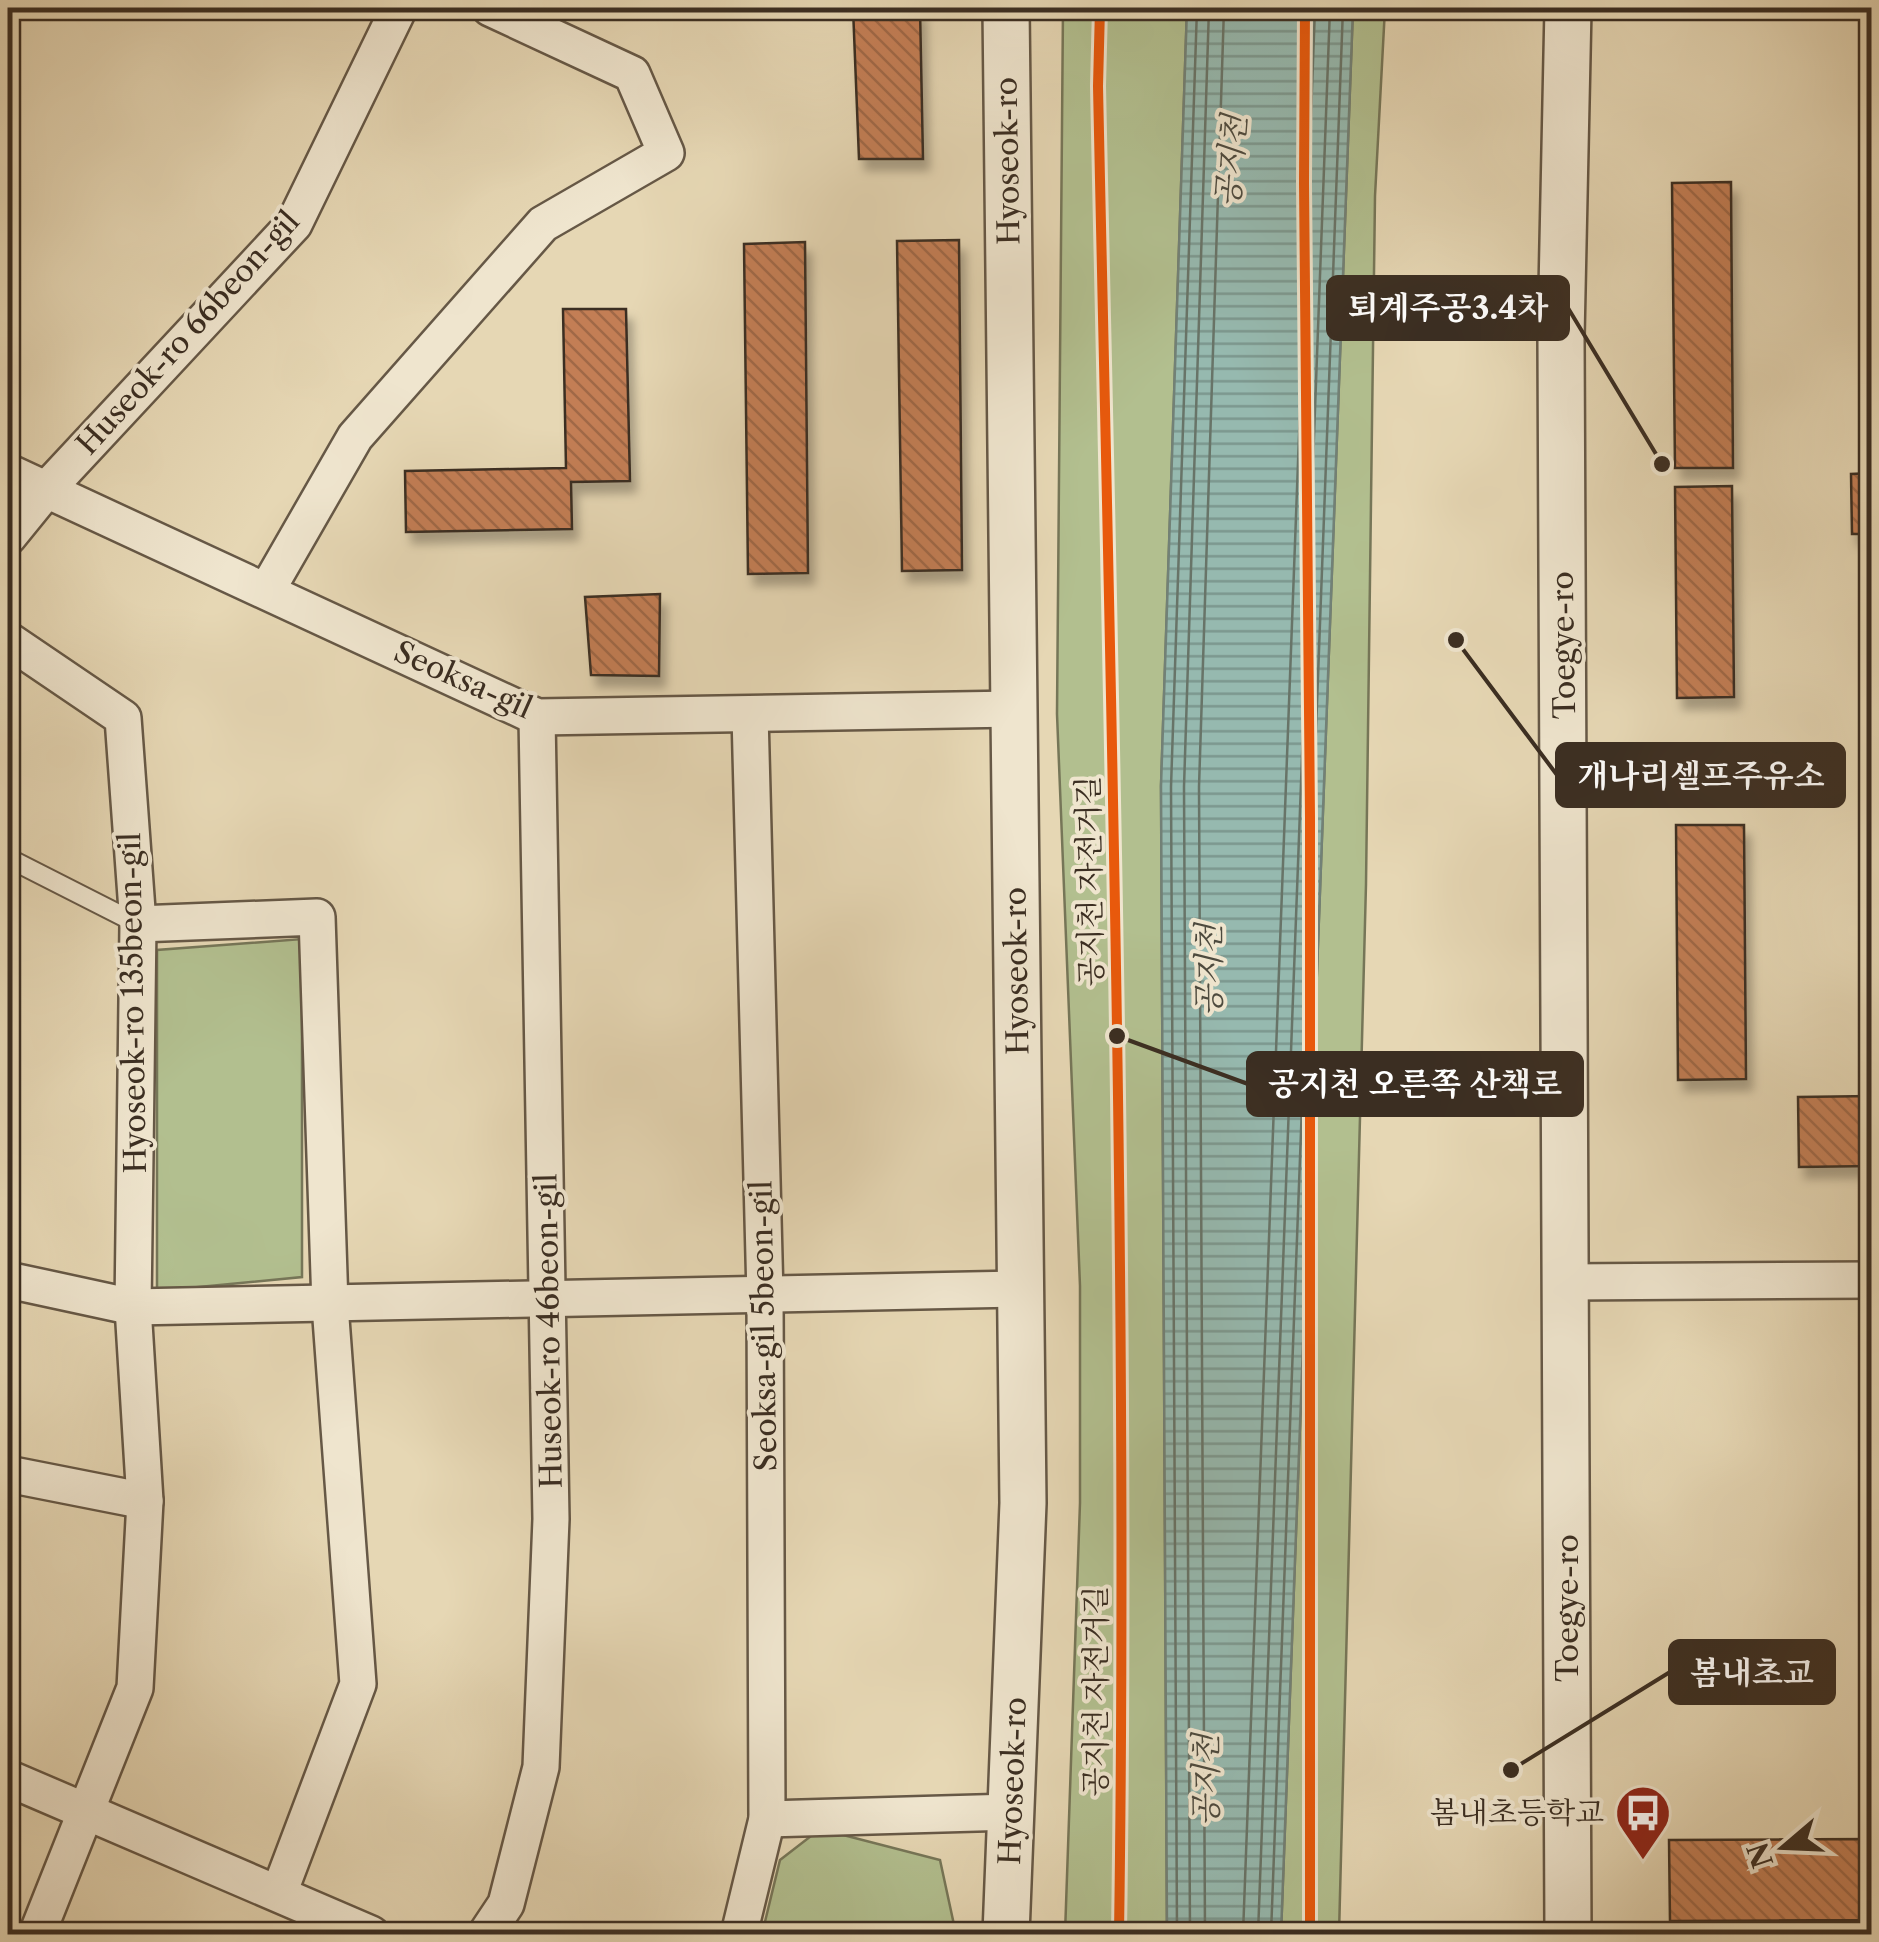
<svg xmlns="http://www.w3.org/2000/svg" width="1879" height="1942" font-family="'Libre Caslon Text','Noto Serif KR',serif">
	<defs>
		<pattern id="water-rules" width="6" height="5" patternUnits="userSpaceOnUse" patternTransform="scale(2.5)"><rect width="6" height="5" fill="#96b9af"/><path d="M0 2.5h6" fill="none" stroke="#7c978e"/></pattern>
		<pattern id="building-back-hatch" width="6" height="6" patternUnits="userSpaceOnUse" patternTransform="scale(2.5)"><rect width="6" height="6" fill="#c37e55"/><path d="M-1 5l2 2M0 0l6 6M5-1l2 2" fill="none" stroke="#a06846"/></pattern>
		<filter id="shadow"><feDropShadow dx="6" dy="11" stdDeviation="5" flood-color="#0004"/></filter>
	</defs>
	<rect width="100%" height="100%" fill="#e6d7b4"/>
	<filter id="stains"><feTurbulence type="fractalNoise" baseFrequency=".002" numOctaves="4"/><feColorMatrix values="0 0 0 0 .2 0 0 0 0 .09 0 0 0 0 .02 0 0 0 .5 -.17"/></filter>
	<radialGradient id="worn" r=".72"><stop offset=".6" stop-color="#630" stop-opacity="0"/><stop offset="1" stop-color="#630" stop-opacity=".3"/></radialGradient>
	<g fill="#b2bf8f" stroke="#767658" stroke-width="2.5">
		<polygon points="1063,8 1187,8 1161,786 1167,1934 1065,1934 1080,1503 1080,1286 1057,714"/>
		<polygon points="1353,8 1385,8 1375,196 1366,884 1339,1934 1281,1934"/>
		<polygon points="302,939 302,1277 157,1291 157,950"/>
		<polygon points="820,1829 940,1860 956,1934 762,1934 780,1860"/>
	</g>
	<polygon fill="url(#water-rules)" stroke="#728177" stroke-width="2.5" points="1187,8 1353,8 1281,1934 1167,1934 1161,786"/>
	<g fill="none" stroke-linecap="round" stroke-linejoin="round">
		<g stroke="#687468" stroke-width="2.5">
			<polyline points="1177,1934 1171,787 1197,8"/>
			<polyline points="1190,1934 1184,787 1209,8"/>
			<polyline points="1205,1934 1199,787 1224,8"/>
			<polyline points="1243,1934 1315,8"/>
			<polyline points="1258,1934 1330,8"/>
			<polyline points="1271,1934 1343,8"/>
		</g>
	</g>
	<g fill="url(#building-back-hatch)" stroke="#3b2e22" stroke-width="2.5" filter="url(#shadow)">
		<polygon points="853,8 920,8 923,159 859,159"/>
		<polygon points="1731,182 1733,468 1675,468 1672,183"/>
		<polygon points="959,240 962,570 902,571 897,241"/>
		<polygon points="805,242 808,573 748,574 744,244"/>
		<polygon points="563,309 626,309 630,481 571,482 572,529 406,532 405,471 566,468"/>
		<polygon points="1872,473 1872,534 1852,534 1851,474"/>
		<polygon points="1732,486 1734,697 1677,698 1675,487"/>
		<polygon points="660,594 659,676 591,675 585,597"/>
		<polygon points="1676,825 1744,825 1746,1079 1678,1080"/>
		<polygon points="1872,1096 1872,1166 1799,1167 1798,1097"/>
		<polygon points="1872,1839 1872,1920 1670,1921 1669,1840"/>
	</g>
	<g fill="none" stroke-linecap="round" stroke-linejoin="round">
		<g stroke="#665846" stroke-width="22">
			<polyline id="service" points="8,861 10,859 138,924"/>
		</g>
		<g stroke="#665846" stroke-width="40">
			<g id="minor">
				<polyline points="8,472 537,717 1015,709"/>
				<polyline points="8,537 47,489 294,224 399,8"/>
				<polyline points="267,590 355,437 543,224 666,153 632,74 490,8"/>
				<polyline points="8,640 123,718 138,924 133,1307 145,1501 135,1688 37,1934"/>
				<polyline points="138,924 317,917 330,1305 358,1684 279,1893"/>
				<polyline points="8,1280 133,1307 1020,1289"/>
				<polyline points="1567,1282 1872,1280"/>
				<polyline points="8,1474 145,1501"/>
				<polyline points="8,1778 371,1934"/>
				<polyline points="767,1819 1012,1812"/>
				<polyline points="486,1934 506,1904 541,1767 551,1519 537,717"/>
				<polyline points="739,1934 767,1819 765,1296 750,714"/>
			</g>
		</g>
		<g stroke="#665846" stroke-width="50">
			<g id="tertiary">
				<polyline points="1006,8 1023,1503 1006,1934"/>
				<polyline points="1568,8 1561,337 1568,1934"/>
			</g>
		</g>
		<use href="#service" stroke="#efe5ce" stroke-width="18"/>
		<use href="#minor" stroke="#efe5ce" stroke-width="35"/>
		<use href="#tertiary" stroke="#efe5ce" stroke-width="45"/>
		<g stroke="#efe5ce" stroke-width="16">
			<g id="cycleway">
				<path d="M1100,8L1098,86C1111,702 1128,1318 1119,1934"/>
				<polyline points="1305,8 1304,183 1310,817 1310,1934"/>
			</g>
		</g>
		<use href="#cycleway" stroke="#e8590c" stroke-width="10"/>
	</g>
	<defs>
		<g id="bus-pin" transform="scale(2.875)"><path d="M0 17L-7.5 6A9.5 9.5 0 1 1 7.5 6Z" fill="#8f2418" stroke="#efe5ce"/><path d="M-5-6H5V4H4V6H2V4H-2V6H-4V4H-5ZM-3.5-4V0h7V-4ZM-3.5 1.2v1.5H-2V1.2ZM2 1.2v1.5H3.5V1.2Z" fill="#fff"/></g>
	</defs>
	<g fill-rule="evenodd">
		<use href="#bus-pin" x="1643" y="1813"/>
	</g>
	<g text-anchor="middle" stroke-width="8" stroke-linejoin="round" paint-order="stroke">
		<g font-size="30" fill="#3b2e22" stroke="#efe5ce">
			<text transform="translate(1008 161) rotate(-91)" y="10">Hyoseok-ro</text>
			<text transform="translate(188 333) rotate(-48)" y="10">Huseok-ro 66beon-gil</text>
			<text transform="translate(1564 645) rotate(-91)" y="10">Toegye-ro</text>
			<text transform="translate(463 680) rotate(24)" y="10">Seoksa-gil</text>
			<text transform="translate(1090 881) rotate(-91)" y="10">공지천 자전거길</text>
			<text transform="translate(1017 971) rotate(-91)" y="10">Hyoseok-ro</text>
			<text transform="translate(133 1003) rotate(-91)" y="10">Hyoseok-ro 135beon-gil</text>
			<text transform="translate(764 1326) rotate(-91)" y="10">Seoksa-gil 5beon-gil</text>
			<text transform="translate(549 1331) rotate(-91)" y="10">Huseok-ro 46beon-gil</text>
			<text transform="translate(1568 1608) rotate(-90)" y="10">Toegye-ro</text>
			<text transform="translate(1096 1691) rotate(-90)" y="10">공지천 자전거길</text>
			<text transform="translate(1013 1781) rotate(-88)" y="10">Hyoseok-ro</text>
		</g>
		<g font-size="30" fill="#3b2e22" stroke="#efe5ce" text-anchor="end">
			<text x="1604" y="1823">봄내초등학교</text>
		</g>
		<g font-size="32" font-style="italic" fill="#4d4a3e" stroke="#efe5ce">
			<text transform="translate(1231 161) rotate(-85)" y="11">공지천</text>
			<text transform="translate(1209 970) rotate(-90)" y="11">공지천</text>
			<text transform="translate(1206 1780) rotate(-90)" y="11">공지천</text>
		</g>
	</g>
	<path fill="none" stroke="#3b2e22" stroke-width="4" d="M1662 464L1568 308M1456 640L1557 775M1117 1036L1248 1084M1511 1770L1670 1672"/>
	<g fill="#3b2e22" stroke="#efe5ce" stroke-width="4">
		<circle cx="1662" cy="464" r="10"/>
		<circle cx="1456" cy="640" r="10"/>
		<circle cx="1117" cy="1036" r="10"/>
		<circle cx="1511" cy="1770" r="10"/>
	</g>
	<g fill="#3b2e22" stroke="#3b2e22" stroke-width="4">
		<rect x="1328" y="277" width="240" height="62" rx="10"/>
		<rect x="1557" y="744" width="287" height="62" rx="10"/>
		<rect x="1248" y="1053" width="334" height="62" rx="10"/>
		<rect x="1670" y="1641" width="164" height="62" rx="10"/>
	</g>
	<g font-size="32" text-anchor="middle" font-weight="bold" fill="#fff">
		<text x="1448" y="319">퇴계주공3.4차</text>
		<text x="1701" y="787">개나리셀프주유소</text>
		<text x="1415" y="1095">공지천 오른쪽 산책로</text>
		<text x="1752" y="1684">봄내초교</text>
	</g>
	<rect width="1879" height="1942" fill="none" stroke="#e6d7b4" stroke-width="40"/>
	<rect x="10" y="10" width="1859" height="1922" fill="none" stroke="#3b2e22" stroke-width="5"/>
	<rect x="20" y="20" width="1839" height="1902" fill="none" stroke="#3b2e22" stroke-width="2.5"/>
	<g transform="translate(1784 1847) rotate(251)" stroke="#efe5ce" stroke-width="8" paint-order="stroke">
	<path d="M0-8L18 38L0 25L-18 38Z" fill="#3b2e22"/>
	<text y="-15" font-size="28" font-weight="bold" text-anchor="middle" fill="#3b2e22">N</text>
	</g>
	<rect width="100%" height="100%" filter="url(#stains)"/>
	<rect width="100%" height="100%" fill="url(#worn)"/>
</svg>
